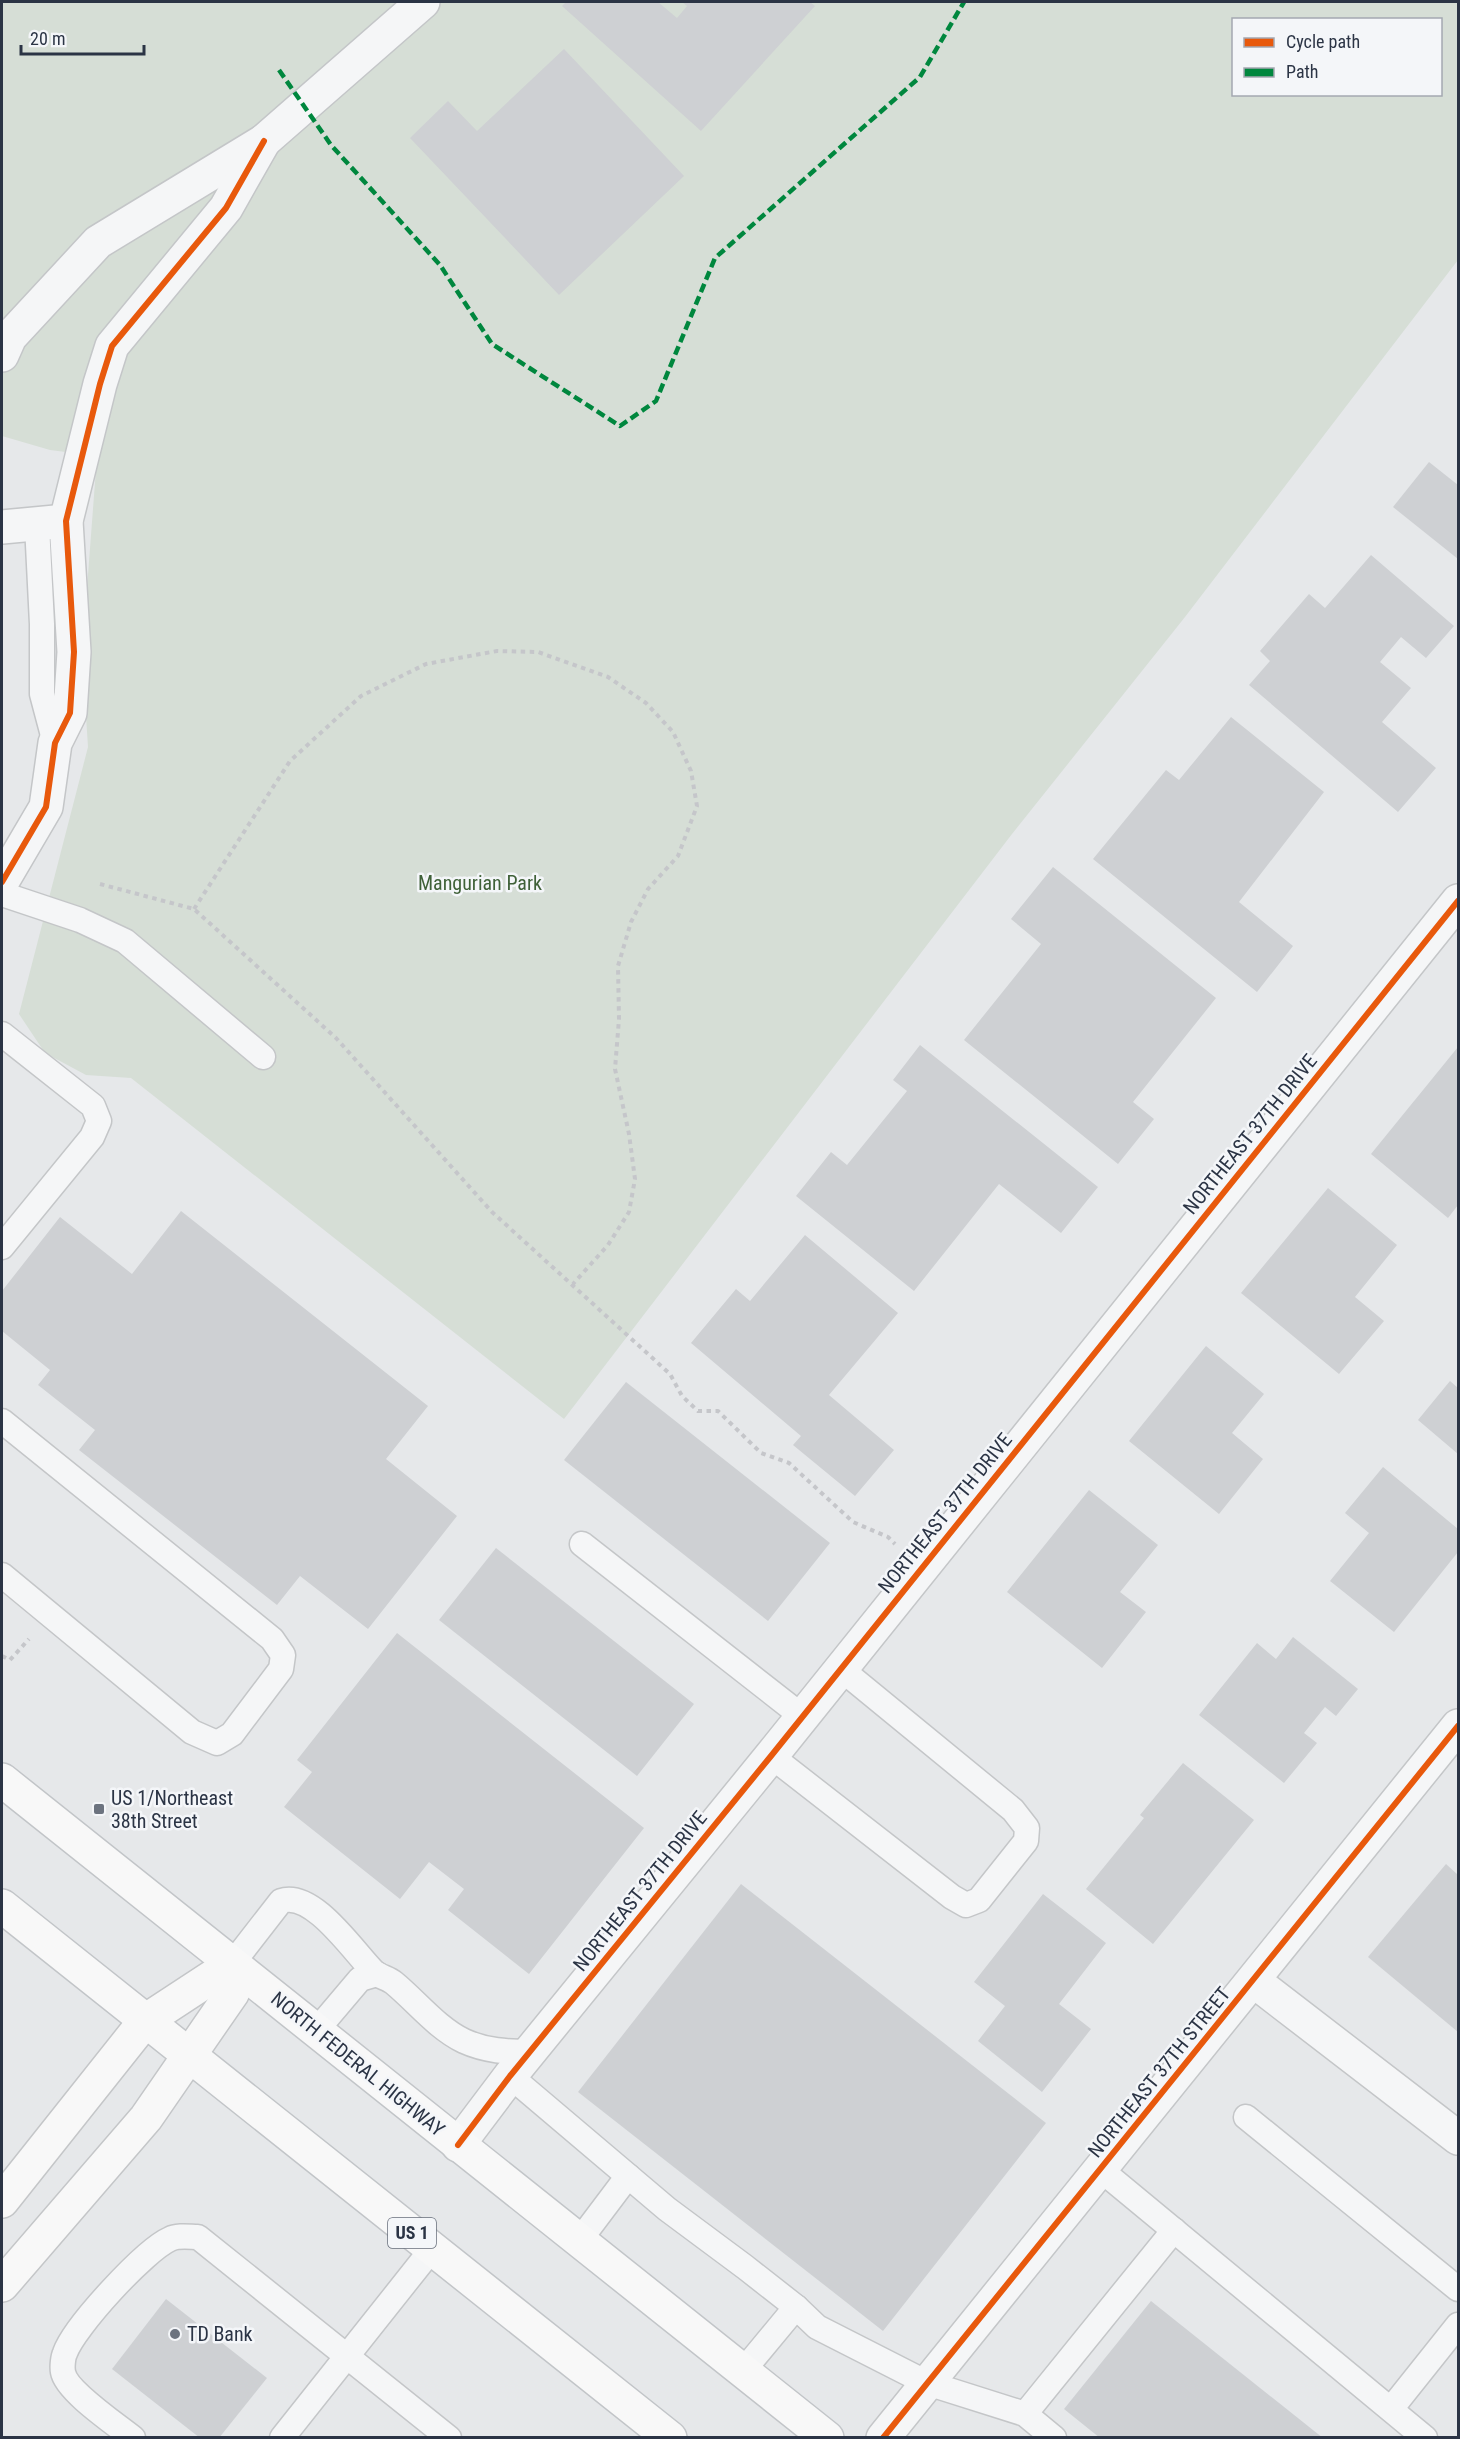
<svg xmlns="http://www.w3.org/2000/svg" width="1460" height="2439" font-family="'Roboto Condensed',sans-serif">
	<rect width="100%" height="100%" fill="#e6e8ea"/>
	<path fill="#d6ded6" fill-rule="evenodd" d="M2,2H1458V260L1185,617L1012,834L564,1419L131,1078L86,1075L45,1053L19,1014L88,747L82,654L97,456L50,450L2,436ZM1234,20H1440V94H1234Z"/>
	<g fill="#ced0d3">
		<polygon points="566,2 658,2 677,18 687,6 682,2 810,2 815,6 701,131 562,6"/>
		<polygon points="564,49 684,176 559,295 410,138 448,101 477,131"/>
		<polygon points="1429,462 1458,485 1458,559 1393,507"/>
		<polygon points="1371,555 1454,626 1426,658 1401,637 1380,662 1411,688 1382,722 1436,768 1398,812 1249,685 1270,661 1260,651 1309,594 1325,608"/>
		<polygon points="1231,717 1324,792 1239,902 1293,946 1257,992 1093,859 1166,770 1179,780"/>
		<polygon points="1053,867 1216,998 1133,1102 1154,1119 1118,1164 964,1040 1041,944 1011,919"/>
		<polygon points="920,1045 1098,1187 1061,1233 999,1184 914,1291 796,1196 831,1152 847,1165 907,1091 893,1080"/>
		<polygon points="1458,1047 1458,1205 1448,1218 1371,1154"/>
		<polygon points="1328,1188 1397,1245 1355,1297 1384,1321 1339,1374 1241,1293"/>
		<polygon points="181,1211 428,1406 386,1459 457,1516 368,1629 300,1576 277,1605 79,1450 95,1430 38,1385 50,1370 2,1331 2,1291 60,1217 132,1274"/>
		<polygon points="805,1235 898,1313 829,1395 894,1450 855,1496 793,1445 801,1436 691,1343 736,1289 750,1301"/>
		<polygon points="1206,1346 1264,1394 1232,1433 1263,1459 1219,1514 1129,1441"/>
		<polygon points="1450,1381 1458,1388 1458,1454 1418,1420"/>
		<polygon points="626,1382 830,1543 768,1621 564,1460"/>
		<polygon points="1383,1467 1458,1529 1458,1552 1394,1632 1330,1581 1369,1533 1345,1513"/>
		<polygon points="1089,1490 1158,1545 1120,1592 1146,1612 1102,1668 1007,1592"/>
		<polygon points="496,1548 694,1704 637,1776 439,1620"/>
		<polygon points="397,1633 644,1828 529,1974 448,1910 464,1889 429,1862 400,1899 284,1807 312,1772 297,1760"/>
		<polygon points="1293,1637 1358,1689 1336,1716 1325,1707 1304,1733 1317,1743 1284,1783 1199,1715 1257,1643 1276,1659"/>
		<polygon points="1183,1763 1254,1820 1153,1944 1086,1889 1144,1818 1140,1815"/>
		<polygon points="1446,1864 1458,1875 1458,2032 1368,1957"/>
		<polygon points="741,1884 1046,2123 883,2331 578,2092"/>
		<polygon points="1043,1894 1106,1943 1059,2004 1091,2029 1042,2092 978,2041 1005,2006 974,1982"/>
		<polygon points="166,2299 267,2378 219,2438 200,2438 112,2369"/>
		<polygon points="1151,2301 1323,2438 1100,2438 1064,2409"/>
	</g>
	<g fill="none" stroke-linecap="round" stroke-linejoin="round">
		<g stroke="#c4c6c8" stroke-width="27">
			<g id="lane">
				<polyline points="37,525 42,624 42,694 55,743"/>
				<polyline points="2,894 80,920 125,941 263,1057"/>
				<polyline points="2,1034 93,1106 99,1121 92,1137 2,1247"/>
				<polyline points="2,1421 272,1639 283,1655 281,1669 232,1734 217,1743 192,1732 2,1575"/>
				<polyline points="582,1544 803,1717"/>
				<polyline points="771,1756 952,1897 966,1905 979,1900 1026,1841 1027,1828 1013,1810 841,1669"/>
				<path d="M232,1964L281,1901C313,1890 353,1951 374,1972C380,1977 388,1978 394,1983C417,2002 437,2028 464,2041C486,2051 507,2052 531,2052"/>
				<polyline points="316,2031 360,1979 377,1974"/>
				<polyline points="510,2076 667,2209 745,2267 796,2307 817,2327 927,2383 1025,2414 1054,2438"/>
				<polyline points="1246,2117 1458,2289"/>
				<polyline points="1101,2170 1425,2438"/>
				<polyline points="579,2241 628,2176"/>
				<polyline points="743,2371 796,2307"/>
				<polyline points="1391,2409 1458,2325"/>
				<polyline points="1025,2414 1174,2230"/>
				<path d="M133,2438C117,2425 66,2391 63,2372C62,2367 63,2357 65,2353C74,2327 145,2250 170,2239C178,2235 190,2237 198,2237L449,2438"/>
				<polyline points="282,2438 432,2249"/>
			</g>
		</g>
		<g stroke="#c4c6c8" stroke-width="36">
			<g id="street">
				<polyline points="2,355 10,337 98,242 264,141 423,2"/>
				<polyline points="2,527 66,521"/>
				<polyline points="2,882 46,807 55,743 70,713 74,652 66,521 100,384 112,346 226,208 264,141"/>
				<polyline points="1254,1981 1458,2138"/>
				<polyline points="458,2145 510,2076 771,1756 1458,901"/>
				<polyline points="883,2438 1458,1726"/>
			</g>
		</g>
		<g stroke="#c4c6c8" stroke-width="36">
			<g id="secondary">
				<polyline points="2,2201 145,2021 232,1964"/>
				<polyline points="2,2285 146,2118 233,1992 232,1964"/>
			</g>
		</g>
		<g stroke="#c2c5c8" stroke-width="36">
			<g id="primary">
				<polyline points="2,1780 827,2438"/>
				<polyline points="2,1906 670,2438"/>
			</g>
		</g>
		<g stroke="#c5c6ca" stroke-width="4" stroke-dasharray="4.5 4.5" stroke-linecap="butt">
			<polyline points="100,884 194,909 336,1038 492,1212 670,1374 682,1396 698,1411 718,1411 761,1453 789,1463 853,1522 888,1537 895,1544"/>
			<polyline points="194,909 290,761 361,696 426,664 497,651 538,652 608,677 646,703 673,732 691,771 697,806 678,856 648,889 631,922 618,966 619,1019 615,1069 629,1134 635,1179 629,1212 608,1245 573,1284"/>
			<polyline points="2,1656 10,1660 29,1639"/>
		</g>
		<use href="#lane" stroke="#f5f6f7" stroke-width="24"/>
		<use href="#street" stroke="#f5f6f7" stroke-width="33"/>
		<use href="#secondary" stroke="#f8f8f8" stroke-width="33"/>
		<use href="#primary" stroke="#f8f8f8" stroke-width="33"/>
		<polyline stroke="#00873e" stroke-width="4.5" stroke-dasharray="9 4.5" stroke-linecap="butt" points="279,70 331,145 440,265 492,344 620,426 656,401 715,258 920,77 964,2"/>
		<g stroke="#f4f6f9" stroke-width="10">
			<g id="cycleway">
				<polyline points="2,882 46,807 55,743 70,713 74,652 66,521 100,384 112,346 226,208 264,141"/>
				<polyline points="458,2145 510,2076 771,1756 1458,901"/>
				<polyline points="883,2438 1458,1726"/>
			</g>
		</g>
		<use href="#cycleway" stroke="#e8590c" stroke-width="6"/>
	</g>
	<g fill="#6c737f" stroke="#f4f6f9" stroke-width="2">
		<rect x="93" y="1803" width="12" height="12" rx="3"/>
		<circle cx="175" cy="2334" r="6"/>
	</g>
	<g text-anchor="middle" stroke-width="5" stroke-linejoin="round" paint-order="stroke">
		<rect fill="#f4f6f9" stroke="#676e7b" stroke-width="1.5" x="388" y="2218" width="48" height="30" rx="4.5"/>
		<g font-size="18" font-weight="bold" fill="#2b3445">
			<text x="412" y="2239">US 1</text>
		</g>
		<g font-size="20" fill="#3f6138" stroke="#f4f6f9">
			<text x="480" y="890">Mangurian Park</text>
		</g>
		<g font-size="20" fill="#2b3445" stroke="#f4f6f9">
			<text transform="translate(1250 1134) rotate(-51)" y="7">NORTHEAST 37TH DRIVE</text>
			<text transform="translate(945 1513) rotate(-51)" y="7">NORTHEAST 37TH DRIVE</text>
			<text transform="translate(640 1891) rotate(-51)" y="7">NORTHEAST 37TH DRIVE</text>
			<text transform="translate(358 2064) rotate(39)" y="7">NORTH FEDERAL HIGHWAY</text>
			<text transform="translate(1159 2072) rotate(-51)" y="7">NORTHEAST 37TH STREET</text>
		</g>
		<g font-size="20" fill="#2b3445" stroke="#f4f6f9" text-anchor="start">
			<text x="111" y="1805">US 1/Northeast<tspan x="111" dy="23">38th Street</tspan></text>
			<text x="187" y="2341">TD Bank</text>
		</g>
	</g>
	<rect width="1460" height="2439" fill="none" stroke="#2b3445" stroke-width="6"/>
	<rect x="1232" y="18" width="210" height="78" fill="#f4f6f9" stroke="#a4a8b1" stroke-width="1.5"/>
	<rect x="1244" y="38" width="30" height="9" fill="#e8590c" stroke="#a4a8b1" stroke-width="1.5"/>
	<text x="1286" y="48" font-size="18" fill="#2b3445">Cycle path</text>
	<rect x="1244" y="68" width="30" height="9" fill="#00873e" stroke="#a4a8b1" stroke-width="1.5"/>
	<text x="1286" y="78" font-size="18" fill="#2b3445">Path</text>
	<path d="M21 45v9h123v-9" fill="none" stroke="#2b3445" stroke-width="3"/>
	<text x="30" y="45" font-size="18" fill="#2b3445" stroke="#f4f6f9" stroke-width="4.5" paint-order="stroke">20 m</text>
</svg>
